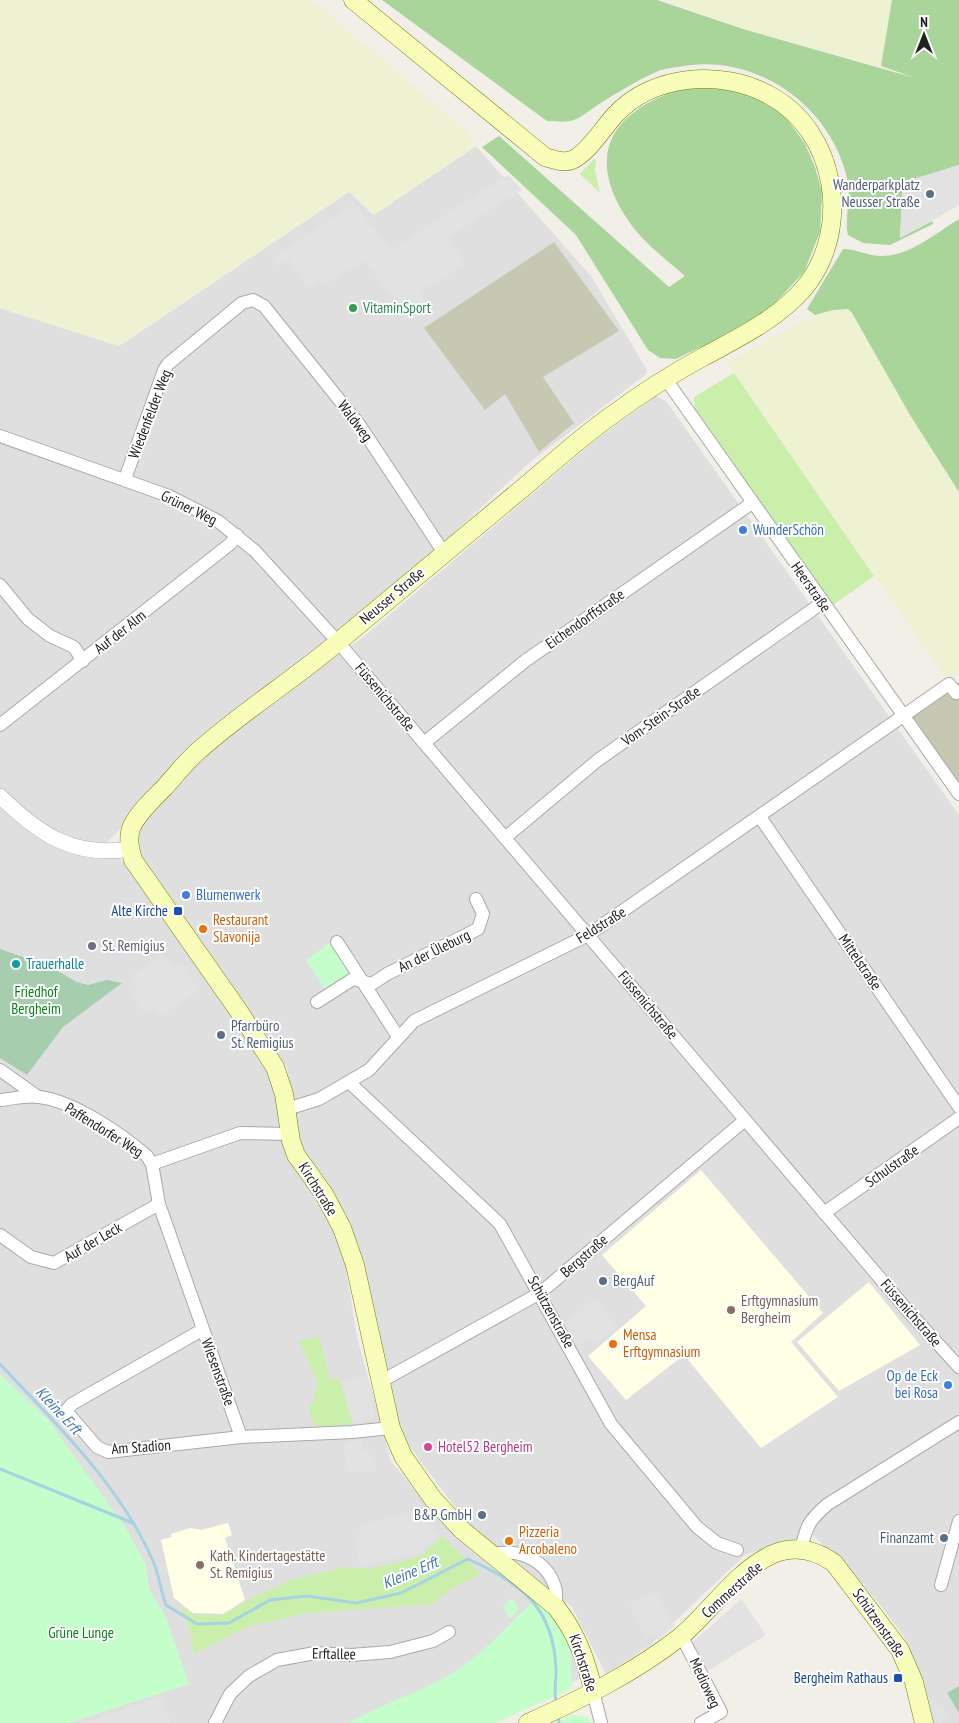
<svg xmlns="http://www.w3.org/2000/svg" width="959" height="1723" font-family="'PT Sans Narrow',sans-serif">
	<rect width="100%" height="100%" fill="#f2efe8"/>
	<g fill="#e0dfdf">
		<polygon points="476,146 591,276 647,370 645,375 529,463 432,553 124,825 99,851 112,854 127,865 266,1059 280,1119 321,1203 344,1257 357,1337 391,1461 442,1523 549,1605 586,1676 479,1723 0,1723 0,308 119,346 349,192 374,215"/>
		<polygon points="656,396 666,401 959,815 959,1723 933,1723 917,1666 903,1635 874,1597 812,1534 745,1555 649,1646 606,1674 572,1607 477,1536 401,1435 363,1268 299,1149 287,1068 138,856 138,831 161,792 263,706 361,639 596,440"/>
	</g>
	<g fill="#feffe4">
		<polygon points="701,1170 823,1313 791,1342 838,1397 761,1448 684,1355 626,1400 588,1356 646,1306 602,1255"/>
		<polygon points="869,1282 920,1345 839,1391 797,1342"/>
		<polygon points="228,1523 232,1535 225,1538 245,1600 223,1614 193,1613 174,1598 161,1540 172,1537 171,1534 190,1528 201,1530"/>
	</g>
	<g fill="#c7c8b2">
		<polygon points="554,242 619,331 543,377 574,423 539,452 505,394 485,410 424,328"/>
		<polygon points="959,682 959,781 955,784 909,716"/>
	</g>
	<g fill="#eef2d3">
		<polygon points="0,0 312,0 468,132 476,146 374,215 349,192 119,346 0,308"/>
		<polygon points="665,0 892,0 881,66 743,29"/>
		<polygon points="848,309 852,313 910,415 959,492 959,671 947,680 726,362 815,315 833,310"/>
	</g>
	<g fill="#caefab">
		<polygon points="594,159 596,160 595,170 600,193 580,174"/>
		<polygon points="734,373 874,576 830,607 695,413 694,397"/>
		<polygon points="319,1336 330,1380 339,1377 353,1424 333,1427 314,1425 308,1405 316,1402 314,1393 317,1387 317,1381 299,1341"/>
		<polygon points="442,1536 481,1574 453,1588 432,1604 308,1613 247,1627 194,1654 190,1630 180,1606 194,1615 224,1615 248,1600 293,1579 346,1567 368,1569 402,1562 422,1555"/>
	</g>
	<g fill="#a9d49a">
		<path d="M382,0H657L743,29L915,78L881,66L892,0H959V165L903,183L900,238L932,221L933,224L890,245L863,243L848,235C844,217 852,197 847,178C830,104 753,51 678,67C670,68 662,69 656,72C636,81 618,92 599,104C591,109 582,117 574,120C565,123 556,121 547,121Z"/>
		<path d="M696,85L726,86L754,95L780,109L805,144L815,167L822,192L820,232L804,272L774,304L748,324L676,359L660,358L648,350L576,235L482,147L499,136L669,287L685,276C667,260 644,243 630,223C578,149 619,104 696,85Z"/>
		<path d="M959,219V492L910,415L852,313L848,309L833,310L815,315L807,309L843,249C856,249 868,256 882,256C910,256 936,233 959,219Z"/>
	</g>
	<g fill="#a7cdaf">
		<polygon points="0,949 47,965 77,982 88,985 107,980 122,983 63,1027 27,1075 0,1058"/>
		<polygon points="959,1686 959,1713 947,1693"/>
	</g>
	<g fill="#c4fecb">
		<polygon points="332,941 351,975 327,992 306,960"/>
		<polygon points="0,1374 48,1420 126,1528 146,1565 149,1589 165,1615 189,1684 69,1723 0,1723"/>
		<polygon points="512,1598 519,1610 510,1619 503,1606"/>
		<path d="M533,1601L549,1612L570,1641L572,1688L496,1723H349C380,1705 415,1694 446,1677C480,1658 506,1627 533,1601Z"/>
		<polygon points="573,1715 588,1717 592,1723 556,1723"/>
	</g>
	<g fill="#e2e2e2">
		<polygon points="959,165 959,205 900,238 903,182"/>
		<polygon points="508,175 522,190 448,237 465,264 419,292 431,309 412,321 364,260 324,286 320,280 308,288 289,259 276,266 272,258 353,204 392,250"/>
		<polygon points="163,954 173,968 181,963 199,990 161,1017 154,1008 146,1015 131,992 138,987 131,977"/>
		<polygon points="595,1299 617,1327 595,1344 590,1337 578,1345 566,1322"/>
		<polygon points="366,1376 375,1417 353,1424 341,1382"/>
		<polygon points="347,1441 361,1441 363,1450 367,1451 374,1459 376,1471 348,1472 343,1447 347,1445"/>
		<polygon points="418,1512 440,1537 420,1552 360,1566 355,1540 363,1525 405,1514"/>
		<polygon points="655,1592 674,1626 658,1640 655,1635 646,1639 629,1604"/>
		<polygon points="741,1599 766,1635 706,1672 691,1644"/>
		<polygon points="160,1697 171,1723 85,1723"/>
		<polygon points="941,1704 948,1719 939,1723 934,1708"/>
	</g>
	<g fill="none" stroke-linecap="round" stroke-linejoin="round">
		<g stroke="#a6d2e3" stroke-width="3">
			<path d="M0,1364C56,1424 120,1485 153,1561C159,1575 161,1591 166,1605L197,1624L229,1623L270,1600L307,1596L356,1603L401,1593L468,1559C521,1583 554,1607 556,1670C556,1682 554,1692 556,1704"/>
			<polyline points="0,1469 133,1523"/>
			<polyline points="558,1715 559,1723"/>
		</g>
		<g stroke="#a9a9a9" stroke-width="14">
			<g id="minor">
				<polyline points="665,378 959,794"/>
				<polyline points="0,436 169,496 218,521 255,551 338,642 908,1311 959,1367"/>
				<polyline points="125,479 164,370 168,364 242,303 253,300 264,306 361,427 444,553"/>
				<polyline points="0,585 28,619 50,636 74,647 83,661"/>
				<polyline points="0,725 230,544 237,535"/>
				<polyline points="424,743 525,661 752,503"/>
				<polyline points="760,817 959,1107"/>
				<polyline points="506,837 598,760 822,603"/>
				<polyline points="337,942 395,1032 400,1036"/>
				<polyline points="317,1002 353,979 372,984 387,974 478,929 483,914 476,899"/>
				<polyline points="0,1070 38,1097"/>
				<polyline points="350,1083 500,1224 611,1424 697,1527 717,1543 737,1550"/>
				<path d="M0,1100C12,1099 27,1095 39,1097C74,1101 121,1134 147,1156L152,1164L159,1204L241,1437"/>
				<polyline points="287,1109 319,1099 369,1070 414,1021 588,935 949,684 956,693 959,691"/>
				<polyline points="152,1164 240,1133 290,1134"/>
				<polyline points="824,1213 959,1118"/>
				<polyline points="0,1235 31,1257 54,1263 159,1204"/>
				<polyline points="202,1330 72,1404 66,1411 97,1447 108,1452 241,1437 352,1432 391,1428"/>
				<polyline points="380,1382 540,1293 745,1120"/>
				<polyline points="954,1539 959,1521"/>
				<path d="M801,1550C806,1526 810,1519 828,1504L959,1422"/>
				<path d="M491,1555C517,1547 546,1559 555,1587C557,1593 556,1601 556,1607"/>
				<polyline points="941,1585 952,1545"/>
				<polyline points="681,1635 721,1712 701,1723"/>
				<polyline points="593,1691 601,1723"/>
				<polyline points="215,1723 230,1694 249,1676 277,1660 315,1653 351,1655 390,1652 433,1641 449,1632"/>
			</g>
		</g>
		<g stroke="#a9a9a9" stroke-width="16">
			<path id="tertiary" d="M0,796C39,834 73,858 130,849"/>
		</g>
		<g stroke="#6e8100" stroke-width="19">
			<g id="secondary">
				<path d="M353,0L545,157C554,160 564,163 572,160C587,154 604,127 615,115C653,74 722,69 769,95C837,131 852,229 805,287C778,319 738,338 703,357C672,374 643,392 615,413C583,435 554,462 524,487C462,539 400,591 338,642C292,681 240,713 196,753C184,764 174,777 163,789C152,800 139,812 132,826C127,837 130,849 133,860L238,1010L275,1067L284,1094L291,1141L296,1155L324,1194L342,1228L355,1265L391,1428L403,1456L433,1499L462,1530L556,1607C575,1631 587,1661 593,1691"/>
				<path d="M528,1723C581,1699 634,1673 680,1637C711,1611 736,1571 773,1554C795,1545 816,1550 834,1563L900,1650L914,1682L924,1723"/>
			</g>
		</g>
		<use href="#minor" stroke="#fff" stroke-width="12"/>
		<use href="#tertiary" stroke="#fff" stroke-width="15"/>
		<use href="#secondary" stroke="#f8feba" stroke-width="18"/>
	</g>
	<g fill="#5c6f8a" stroke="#fff" stroke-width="2">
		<circle cx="930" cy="194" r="5"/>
		<circle cx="221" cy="1035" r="5"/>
		<circle cx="603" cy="1281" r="5"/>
		<circle cx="482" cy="1515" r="5"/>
		<circle cx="944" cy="1538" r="5"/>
	</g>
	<circle fill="#2e9e5b" stroke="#fff" stroke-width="2" cx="353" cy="308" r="5"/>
	<g fill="#3f7fe0" stroke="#fff" stroke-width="2">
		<circle cx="743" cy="530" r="5"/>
		<circle cx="186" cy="895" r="5"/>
		<circle cx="948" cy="1385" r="5"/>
	</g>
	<g fill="#1a4fb4" stroke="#fff" stroke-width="2">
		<rect x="173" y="906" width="10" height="10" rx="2.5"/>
		<rect x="893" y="1673" width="10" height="10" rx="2.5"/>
	</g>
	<g fill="#e8710a" stroke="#fff" stroke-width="2">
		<circle cx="203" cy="929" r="5"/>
		<circle cx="613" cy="1344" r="5"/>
		<circle cx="509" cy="1541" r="5"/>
	</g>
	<circle fill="#6b7280" stroke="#fff" stroke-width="2" cx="92" cy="946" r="5"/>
	<circle fill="#0f9aa8" stroke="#fff" stroke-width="2" cx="16" cy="964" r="5"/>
	<g fill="#8d6e63" stroke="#fff" stroke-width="2">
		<circle cx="731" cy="1310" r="5"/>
		<circle cx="200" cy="1565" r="5"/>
	</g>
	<circle fill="#d1479c" stroke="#fff" stroke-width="2" cx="428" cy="1447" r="5"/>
	<g text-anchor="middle" stroke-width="4" stroke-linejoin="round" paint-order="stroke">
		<g font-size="15" fill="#4e5e75" stroke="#fff" text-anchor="end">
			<text x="920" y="190">Wanderparkplatz<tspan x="920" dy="17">Neusser Straße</tspan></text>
			<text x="231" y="1031" text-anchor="start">Pfarrbüro<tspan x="231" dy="17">St. Remigius</tspan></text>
			<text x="613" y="1286" text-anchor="start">BergAuf</text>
			<text x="472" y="1520">B&amp;P GmbH</text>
			<text x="934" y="1543">Finanzamt</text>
		</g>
		<g font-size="15" fill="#27864d" stroke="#fff" text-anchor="start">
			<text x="363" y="313">VitaminSport</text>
		</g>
		<g font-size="15" fill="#222" stroke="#fff">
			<text transform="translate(150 414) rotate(-69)" y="5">Wiedenfelder Weg</text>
			<text transform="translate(355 421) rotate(53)" y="5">Waldweg</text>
			<text transform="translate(189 508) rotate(26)" y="5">Grüner Weg</text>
			<text transform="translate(811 587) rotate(55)" y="5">Heerstraße</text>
			<text transform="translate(392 596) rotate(-40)" y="5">Neusser Straße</text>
			<text transform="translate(585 619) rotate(-35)" y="5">Eichendorffstraße</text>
			<text transform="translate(120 632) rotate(-38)" y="5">Auf der Alm</text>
			<text transform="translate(385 697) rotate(50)" y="5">Füssenichstraße</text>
			<text transform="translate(661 716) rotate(-35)" y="5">Vom-Stein-Straße</text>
			<text transform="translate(601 925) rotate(-32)" y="5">Feldstraße</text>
			<text transform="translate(434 951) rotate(-26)" y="5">An der Üleburg</text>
			<text transform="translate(860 962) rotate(56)" y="5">Mittelstraße</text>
			<text transform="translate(648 1005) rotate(50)" y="5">Füssenichstraße</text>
			<text transform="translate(104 1130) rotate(32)" y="5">Paffendorfer Weg</text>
			<text transform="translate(892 1166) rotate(-35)" y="5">Schulstraße</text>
			<text transform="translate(318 1189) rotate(58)" y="5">Kirchstraße</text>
			<text transform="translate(93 1242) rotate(-30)" y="5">Auf der Leck</text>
			<text transform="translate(584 1256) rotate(-41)" y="5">Bergstraße</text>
			<text transform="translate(551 1312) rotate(61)" y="5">Schützenstraße</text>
			<text transform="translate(911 1313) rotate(49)" y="5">Füssenichstraße</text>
			<text transform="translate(218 1372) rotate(70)" y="5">Wiesenstraße</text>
			<text transform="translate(141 1447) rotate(-4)" y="5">Am Stadion</text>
			<text transform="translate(732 1590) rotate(-42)" y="5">Commerstraße</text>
			<text transform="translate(879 1623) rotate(55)" y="5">Schützenstraße</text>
			<text transform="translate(334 1654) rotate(1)" y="5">Erftallee</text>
			<text transform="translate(583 1663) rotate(72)" y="5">Kirchstraße</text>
			<text transform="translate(705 1683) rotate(65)" y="5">Medioweg</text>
		</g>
		<g font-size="15" fill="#366cbe" stroke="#fff" text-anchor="start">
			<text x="753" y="535">WunderSchön</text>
			<text x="196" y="900">Blumenwerk</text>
			<text x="938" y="1381" text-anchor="end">Op de Eck<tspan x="938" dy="17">bei Rosa</tspan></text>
		</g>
		<g font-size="15" fill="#164399" stroke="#fff" text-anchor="end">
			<text x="168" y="916">Alte Kirche</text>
			<text x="888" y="1683">Bergheim Rathaus</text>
		</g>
		<g font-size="15" fill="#c56008" stroke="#fff" text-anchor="start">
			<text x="213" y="925">Restaurant<tspan x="213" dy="17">Slavonija</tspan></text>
			<text x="623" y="1340">Mensa<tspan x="623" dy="17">Erftgymnasium</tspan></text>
			<text x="519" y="1537">Pizzeria<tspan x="519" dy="17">Arcobaleno</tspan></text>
		</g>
		<g font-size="15" fill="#5b616d" stroke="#fff" text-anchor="start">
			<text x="102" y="951">St. Remigius</text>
		</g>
		<g font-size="15" fill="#0d838f" stroke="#fff" text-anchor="start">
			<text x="26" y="969">Trauerhalle</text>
		</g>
		<g font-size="15" fill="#048615" stroke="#fff">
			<text x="36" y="997">Friedhof<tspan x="36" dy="17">Bergheim</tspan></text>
			<text x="81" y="1638">Grüne Lunge</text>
		</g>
		<g font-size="15" fill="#785e54" stroke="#fff" text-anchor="start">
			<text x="741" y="1306">Erftgymnasium<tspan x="741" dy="17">Bergheim</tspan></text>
			<text x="210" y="1561">Kath. Kindertagestätte<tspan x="210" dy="17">St. Remigius</tspan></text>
		</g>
		<g font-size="15" fill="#b23c85" stroke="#fff" text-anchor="start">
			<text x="438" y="1452">Hotel52 Bergheim</text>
		</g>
		<g font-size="16" font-style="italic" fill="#4276b2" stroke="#fff">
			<text transform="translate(59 1410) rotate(47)" y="6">Kleine Erft</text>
			<text transform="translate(410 1572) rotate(-23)" y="6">Kleine Erft</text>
		</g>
	</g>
	<g transform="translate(924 35)" stroke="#ffffff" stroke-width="4" paint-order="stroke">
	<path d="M0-4L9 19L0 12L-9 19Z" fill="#222222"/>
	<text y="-8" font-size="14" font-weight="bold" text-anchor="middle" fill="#222222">N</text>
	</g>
</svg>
